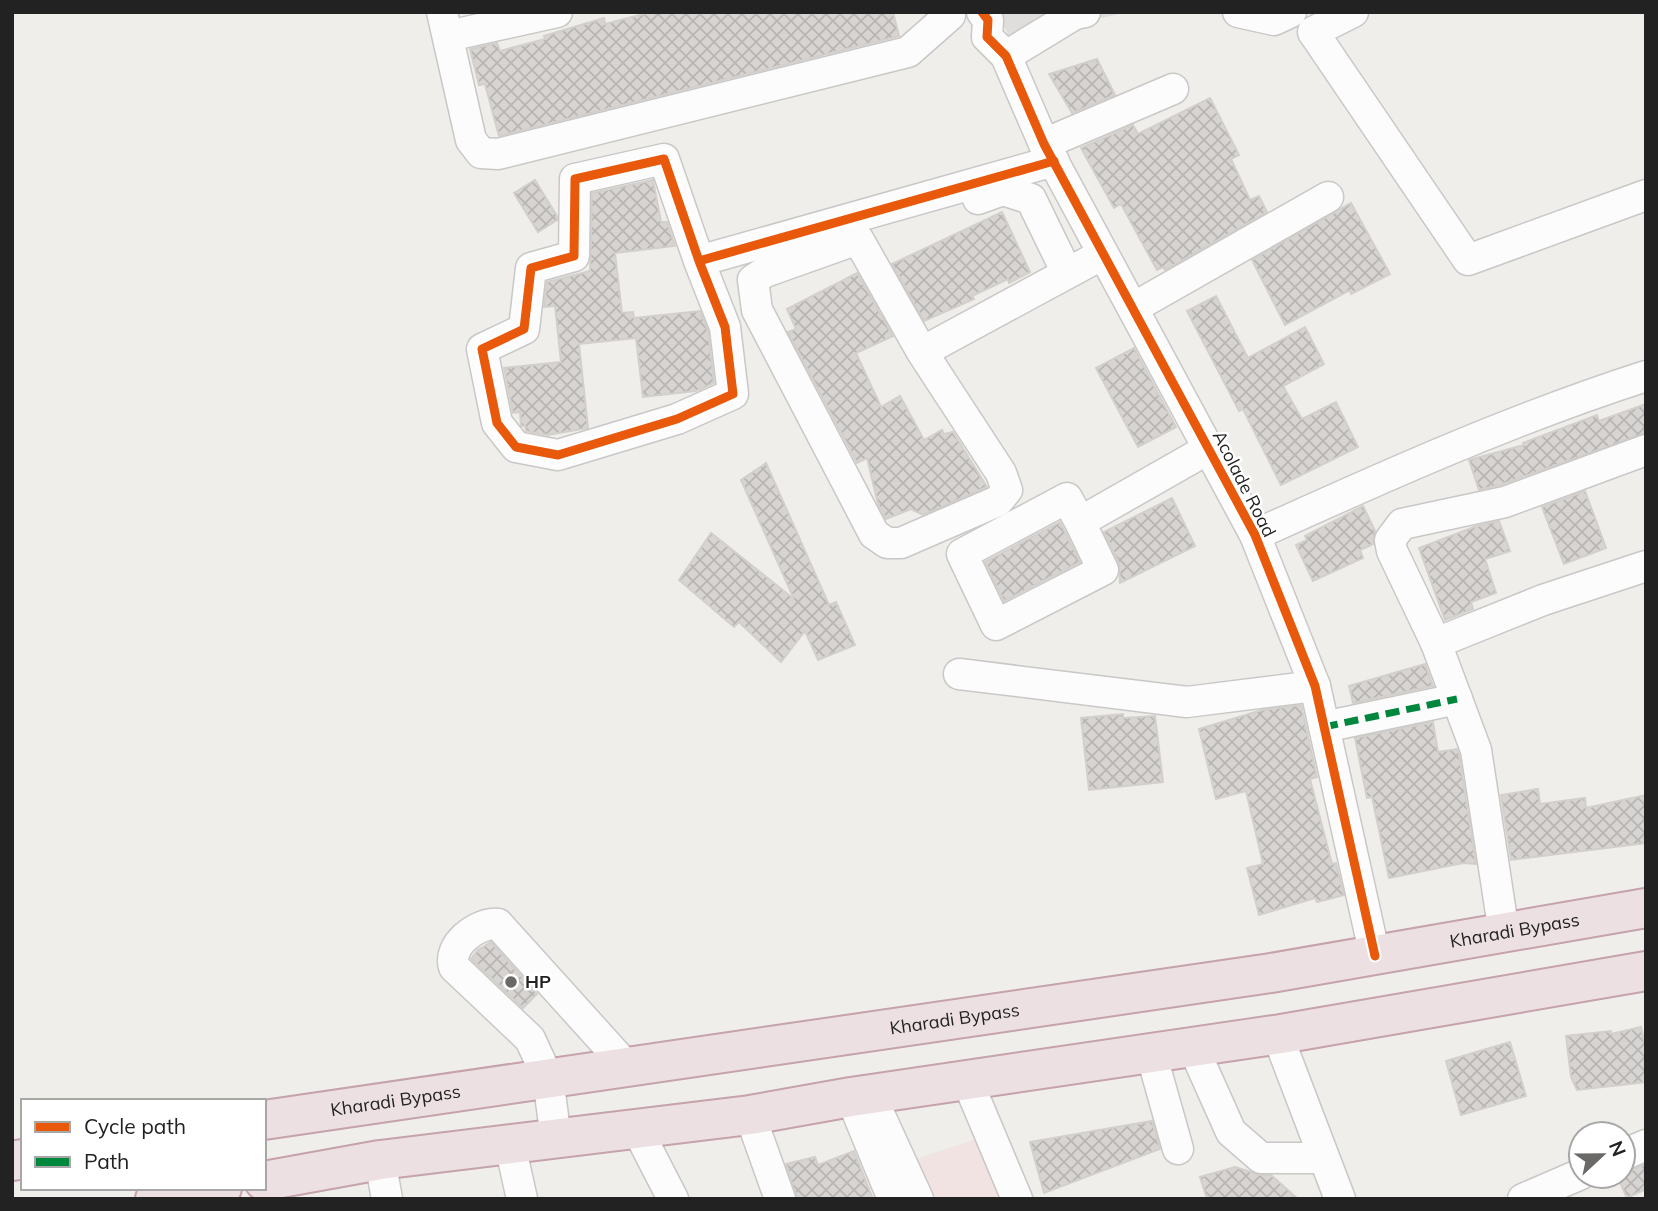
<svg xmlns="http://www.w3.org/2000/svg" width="1658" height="1211" font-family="Mulish,sans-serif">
	<defs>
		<pattern id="building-cross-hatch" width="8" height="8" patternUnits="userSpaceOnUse" patternTransform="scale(1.75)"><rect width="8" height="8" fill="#d7d4d2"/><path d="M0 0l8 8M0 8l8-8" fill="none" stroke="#b8b6b4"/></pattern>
	</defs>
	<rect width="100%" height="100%" fill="#f0eeeb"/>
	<polygon fill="#dfdedc" points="996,12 1128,12 1065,26 1015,47"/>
	<polygon fill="#f1e3e1" points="1004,1130 1035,1199 905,1199 891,1167"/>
	<g fill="url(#building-cross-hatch)" stroke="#d3d0cc" stroke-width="2">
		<polygon points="651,12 893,12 899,36 499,136 485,84 479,85 470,49 497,43 500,51 545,39 544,36 604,18 605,24"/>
		<polygon points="1097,59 1115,95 1072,113 1049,74"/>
		<polygon points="1210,98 1239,155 1231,159 1250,200 1259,196 1267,212 1165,270 1163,267 1157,270 1121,204 1114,208 1081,148 1133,125 1138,134"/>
		<polygon points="535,180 557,216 557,220 538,232 514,193"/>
		<polygon points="653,180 661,222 667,222 675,246 615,253 622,313 633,312 634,318 700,311 708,331 714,383 696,391 643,397 636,338 579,344 588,428 548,435 526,431 525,426 521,426 520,412 513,413 504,368 561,362 555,306 544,307 547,282 590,271 592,193"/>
		<polygon points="1351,203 1390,274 1351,294 1350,290 1285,325 1252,260"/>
		<polygon points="1002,212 1030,272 1009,283 1008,279 972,296 974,299 924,321 892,264"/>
		<polygon points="857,273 893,336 856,353 881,407 900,396 924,440 942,430 944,434 953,432 987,487 923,515 911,509 886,519 878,504 867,458 857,463 788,332 796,329 787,309"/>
		<polygon points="1216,296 1248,358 1305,327 1324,364 1283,386 1302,419 1336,402 1358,447 1281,485 1243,409 1239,411 1187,311"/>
		<polygon points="1134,348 1176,427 1138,447 1096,368"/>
		<polygon points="1646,404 1646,433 1500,485 1479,490 1469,460 1524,445 1523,443 1597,415 1599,421"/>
		<polygon points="766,463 829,605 836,602 855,645 818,660 805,631 781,662 739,622 734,627 679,580 711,533 794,599 741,480"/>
		<polygon points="1585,491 1606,548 1564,564 1542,507"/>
		<polygon points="1172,498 1195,546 1120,583 1119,563 1104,532"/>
		<polygon points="1363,506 1375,531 1373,544 1360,550 1363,558 1313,581 1296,545 1307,540 1305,536"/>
		<polygon points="1499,521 1510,551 1485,559 1496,593 1471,602 1473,609 1445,620 1419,548 1474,527"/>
		<polygon points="1060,522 1080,562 1004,601 985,562"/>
		<polygon points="1425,664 1433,686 1353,703 1349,686"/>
		<polygon points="1301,705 1317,777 1310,779 1332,864 1336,863 1344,895 1317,902 1315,898 1259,915 1247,868 1263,864 1246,791 1216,799 1199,729 1262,710"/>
		<polygon points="1123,714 1123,718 1155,716 1163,782 1089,790 1081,718"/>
		<polygon points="1433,722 1438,752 1457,749 1459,754 1476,864 1463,863 1389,878 1372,797 1367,798 1355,738"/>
		<polygon points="1538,789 1540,804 1585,798 1586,808 1646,795 1646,843 1511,860 1501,795"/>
		<polygon points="491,942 537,994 523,1008 471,959 478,950"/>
		<polygon points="1641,1027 1646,1048 1646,1082 1577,1090 1571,1077 1566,1036 1611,1031 1611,1034"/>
		<polygon points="1510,1042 1526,1096 1461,1115 1446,1061"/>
		<polygon points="1152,1121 1160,1149 1044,1193 1030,1142"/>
		<polygon points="854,1151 873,1199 797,1199 786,1164 815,1157 818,1165"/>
		<polygon points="1646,1164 1646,1189 1627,1198 1617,1176"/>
		<polygon points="1235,1167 1260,1175 1271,1175 1298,1199 1207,1199 1200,1177"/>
	</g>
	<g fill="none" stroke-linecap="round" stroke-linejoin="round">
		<g stroke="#c9c8c7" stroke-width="33">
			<g id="minor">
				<polyline points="442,12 471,140 481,153 498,154 908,52 950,15"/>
				<polyline points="982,12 988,20 987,37 1006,56 1044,144 1255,535 1315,686 1375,956"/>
				<polyline points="1238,12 1274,20 1291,12"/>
				<polyline points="1353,12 1313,32 1468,260 1646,195"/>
				<polyline points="448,36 557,12"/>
				<polyline points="1006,56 1075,14 1085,12"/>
				<polyline points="1044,144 1173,89"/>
				<polyline points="978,199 1003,190 1031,199 1067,273"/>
				<polyline points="699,261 664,159 575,179 574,256 531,268 524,329 482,349 497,423 516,447 558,455 677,419 733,394 725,327 699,261 1054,161"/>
				<polyline points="1133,308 1328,197"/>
				<polyline points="922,352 1001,473 1007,490 998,501 901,543 887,543 874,534 757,310 753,280 765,272 858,239 922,352 1103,254"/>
				<polyline points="1080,522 1103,570 996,625 962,554 1067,498 1080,522 1208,449"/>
				<path d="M1255,535C1383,477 1512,419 1646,376"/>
				<polyline points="1436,643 1543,600 1646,566"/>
				<polyline points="959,674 1187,702 1315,686"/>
				<polyline points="1324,727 1457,699"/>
				<polyline points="1504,933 1476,750 1436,643 1392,551 1390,540 1402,524 1505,502 1646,450"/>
				<polyline points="1277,1034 1340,1199"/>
				<polyline points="1193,1047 1231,1132 1261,1158 1323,1158"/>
				<polyline points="1151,1053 1178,1149"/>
				<polyline points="967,1080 1017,1199"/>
				<polyline points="870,1094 918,1199"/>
				<polyline points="855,1107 893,1199"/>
				<polyline points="750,1115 780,1199"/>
				<polyline points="637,1129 673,1199"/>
				<path d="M556,1139L548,1078L530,1039L454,967C447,945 478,922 498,924L628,1068"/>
				<polyline points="510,1145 522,1199"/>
				<polyline points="1623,1155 1646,1145"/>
				<polyline points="380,1160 387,1199"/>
				<polyline points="1523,1199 1581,1174"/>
			</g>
		</g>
		<g stroke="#c5a2ac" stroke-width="42">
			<g id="highway">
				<path id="s1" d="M264,1120L1271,973L1646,908"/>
				<polyline points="12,1161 23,1159"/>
				<polyline points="264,1181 380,1160 750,1115 851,1097 1281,1034 1646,971"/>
				<polyline points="155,1199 222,1188"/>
			</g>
		</g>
		<use href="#minor" stroke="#fdfcfc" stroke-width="30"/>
		<use href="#highway" stroke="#ece0e2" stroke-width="38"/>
		<polyline stroke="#00873e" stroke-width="7" stroke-dasharray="14 7" stroke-linecap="butt" points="1324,727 1457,699"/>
		<g stroke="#fff" stroke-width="13">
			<g id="cycleway">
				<polyline points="982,12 988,20 987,37 1006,56 1044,144 1255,535 1315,686 1375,956"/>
				<polyline points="699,261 664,159 575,179 574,256 531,268 524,329 482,349 497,423 516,447 558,455 677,419 733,394 725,327 699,261 1054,161"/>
			</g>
		</g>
		<use href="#cycleway" stroke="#e8590c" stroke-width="9"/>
	</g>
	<circle fill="#6a6968" stroke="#fff" stroke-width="2.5" cx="511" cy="982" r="7"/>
	<g text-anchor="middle" stroke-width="5" stroke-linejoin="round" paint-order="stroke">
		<g font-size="18" fill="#222" stroke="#fff">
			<text transform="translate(1244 484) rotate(63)" y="6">Acolade Road</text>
			<text dy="6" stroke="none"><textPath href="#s1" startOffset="1265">Kharadi Bypass</textPath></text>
			<text dy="6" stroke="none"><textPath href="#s1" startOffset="698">Kharadi Bypass</textPath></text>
			<text dy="6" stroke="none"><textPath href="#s1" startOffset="133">Kharadi Bypass</textPath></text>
		</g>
		<g font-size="18" font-weight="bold" fill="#222" stroke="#fff" text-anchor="start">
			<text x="525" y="988">HP</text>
		</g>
	</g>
	<rect width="1658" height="1211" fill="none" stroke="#222222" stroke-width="28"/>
	<rect x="21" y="1099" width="245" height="91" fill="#ffffff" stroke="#a7a7a7" stroke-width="2"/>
	<rect x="35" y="1122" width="35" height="10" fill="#e8590c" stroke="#a7a7a7" stroke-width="2"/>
	<text x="84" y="1134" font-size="21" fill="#222222">Cycle path</text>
	<rect x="35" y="1157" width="35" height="10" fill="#00873e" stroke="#a7a7a7" stroke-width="2"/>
	<text x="84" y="1169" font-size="21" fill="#222222">Path</text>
	<g transform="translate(1602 1155) rotate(68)"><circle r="33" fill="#ffffff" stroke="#a7a7a7" stroke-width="2"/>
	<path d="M0-5L12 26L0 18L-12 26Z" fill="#6a6968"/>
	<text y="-10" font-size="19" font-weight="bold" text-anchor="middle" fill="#222222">N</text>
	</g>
</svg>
